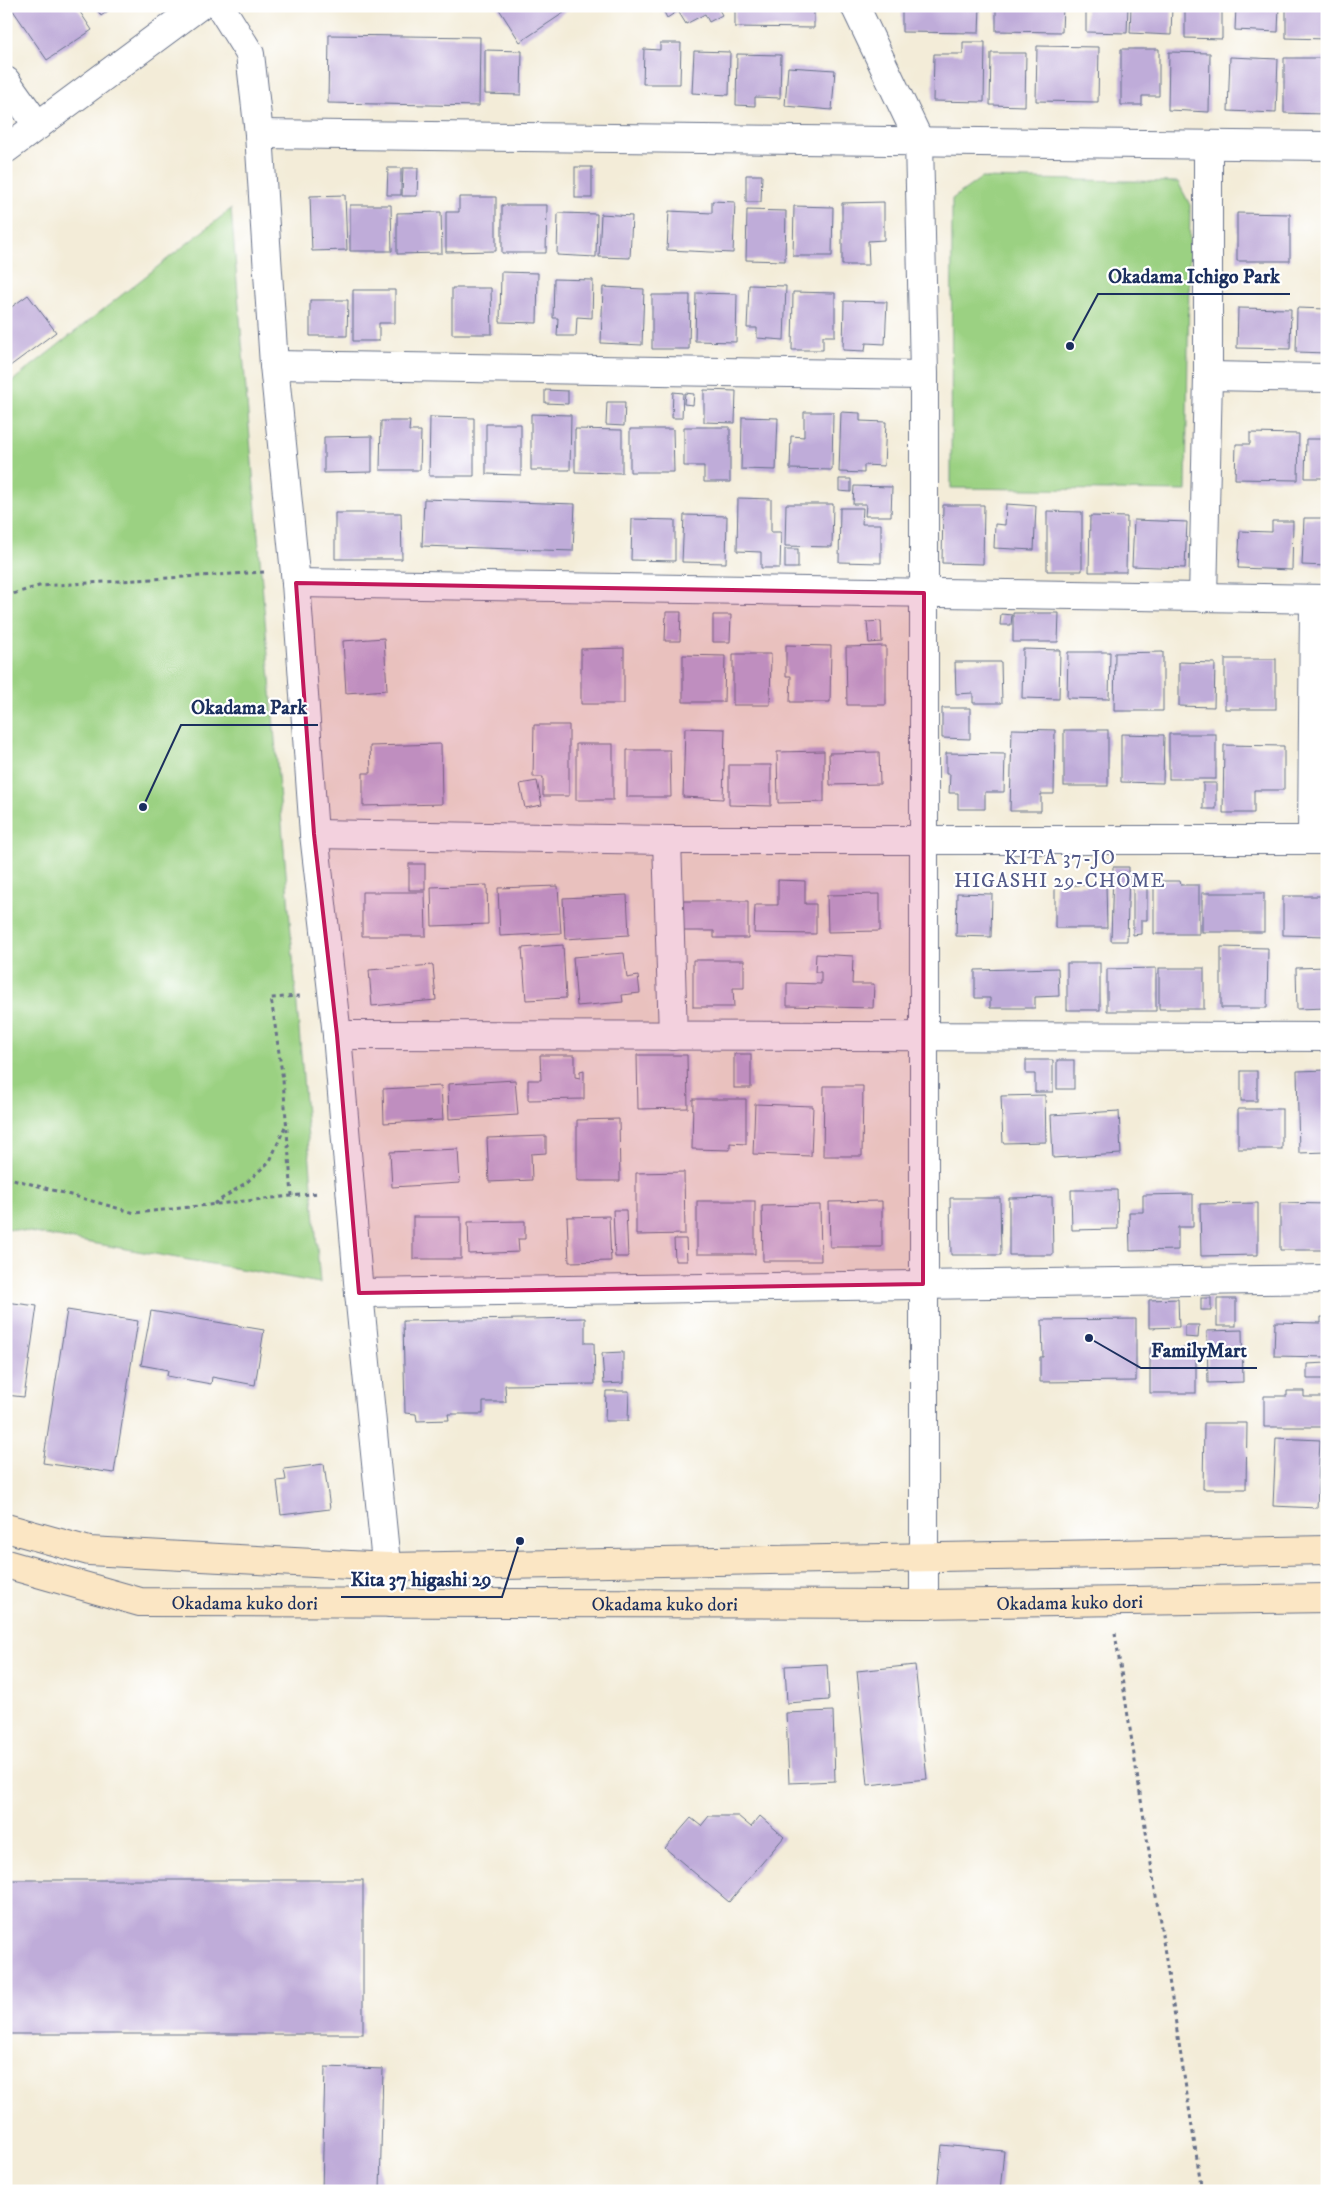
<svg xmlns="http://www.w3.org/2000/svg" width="1333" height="2197" font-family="'IM FELL DW Pica',serif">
	<rect width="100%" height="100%" fill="#fff"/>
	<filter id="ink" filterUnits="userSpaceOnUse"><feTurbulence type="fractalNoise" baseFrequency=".02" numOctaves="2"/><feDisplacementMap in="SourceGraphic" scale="10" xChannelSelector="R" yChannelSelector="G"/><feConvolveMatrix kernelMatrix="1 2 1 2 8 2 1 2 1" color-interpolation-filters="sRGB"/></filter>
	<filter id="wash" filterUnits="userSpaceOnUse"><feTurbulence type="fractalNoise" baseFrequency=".0096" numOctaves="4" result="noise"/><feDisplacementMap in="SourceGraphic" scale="20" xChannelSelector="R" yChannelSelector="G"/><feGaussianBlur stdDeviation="1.12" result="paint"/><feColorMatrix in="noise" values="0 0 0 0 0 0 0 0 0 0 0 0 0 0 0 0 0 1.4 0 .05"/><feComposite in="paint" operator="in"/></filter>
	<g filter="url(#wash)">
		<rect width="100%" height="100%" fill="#f3ecd8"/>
		<g fill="#9bd182" stroke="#5b8070">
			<polygon points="981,178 1178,182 1190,205 1186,491 951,488 952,199"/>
			<polygon points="231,209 320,1283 6,1228 6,386"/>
		</g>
		<g id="blocks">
			<g fill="#bfacd9">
				<polygon points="10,6 76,6 92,30 47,60"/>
				<polygon points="95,6 110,6 112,8 101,16"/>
				<polygon points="497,6 574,6 520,42"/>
				<polygon points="661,6 717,6 722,15 709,22 705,14 686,24 678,11 667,18"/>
				<polygon points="735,6 814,6 814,28 735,27"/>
				<polygon points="902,6 980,6 979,33 902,32"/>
				<polygon points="996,6 1063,6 1062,32 996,31"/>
				<polygon points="1086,6 1128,6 1127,33 1086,32"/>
				<polygon points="1131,6 1172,6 1171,35 1130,33"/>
				<polygon points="1185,6 1222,6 1222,39 1185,38"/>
				<polygon points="1236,6 1279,6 1278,32 1235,30"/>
				<polygon points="1286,6 1327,6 1327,39 1286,38"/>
				<polygon points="329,35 480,37 479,106 328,103"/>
				<polygon points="963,42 985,42 984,102 933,101 934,54 963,54"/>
				<polygon points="660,43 681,43 680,84 643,84 644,49 660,50"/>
				<polygon points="1037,46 1099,47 1098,102 1036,101"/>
				<polygon points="1121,49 1159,49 1159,96 1142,96 1142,105 1121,105"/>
				<polygon points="485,50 522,51 521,95 485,94"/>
				<polygon points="694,51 730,52 729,95 692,93"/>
				<polygon points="1169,52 1210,53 1209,112 1168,110"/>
				<polygon points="991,53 1026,53 1025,106 990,105"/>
				<polygon points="737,54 781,55 780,98 755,97 755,106 736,105"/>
				<polygon points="1230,57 1278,59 1276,113 1228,111"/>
				<polygon points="1284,58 1327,58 1326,114 1284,113"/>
				<polygon points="788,67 835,70 832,110 785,106"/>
				<rect x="575" y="167" width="17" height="31"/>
				<polygon points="388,168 401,168 401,195 387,195"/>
				<polygon points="403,168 418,168 417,196 402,196"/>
				<polygon points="746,175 762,175 761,202 746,202"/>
				<polygon points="345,195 347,250 312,251 310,196"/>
				<polygon points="459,197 496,197 496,251 446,252 446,212 459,212"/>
				<polygon points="712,201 735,202 733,253 667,250 669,211 712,213"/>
				<polygon points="884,202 884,240 868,241 869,265 842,265 842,203"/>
				<polygon points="350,205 391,205 392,251 350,251"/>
				<polygon points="502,205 547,205 546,253 502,253"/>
				<polygon points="794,206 833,207 832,256 793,256"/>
				<polygon points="747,210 786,211 785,261 746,260"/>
				<polygon points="441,212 442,253 397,254 397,213"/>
				<polygon points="558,213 597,214 596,257 557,255"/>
				<polygon points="1237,213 1290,214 1290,261 1237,261"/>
				<polygon points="601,214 632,216 630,258 599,257"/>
				<polygon points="501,272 538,273 537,323 500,322"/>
				<polygon points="554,279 593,280 592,318 577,317 576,336 557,336 558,318 553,318"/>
				<polygon points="749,285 786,286 784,340 757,338 757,328 747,328"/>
				<polygon points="603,287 644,289 642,345 601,343"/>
				<polygon points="452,288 491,288 492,334 452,334"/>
				<polygon points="353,290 395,290 395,323 379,323 379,341 353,341"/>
				<polygon points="793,292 835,293 835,336 823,336 823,350 792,350"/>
				<polygon points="696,293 737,294 736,342 695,341"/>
				<polygon points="28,295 56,332 6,369 6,311"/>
				<polygon points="652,295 690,295 689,349 652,349"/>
				<polygon points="310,300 348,300 347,336 310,336"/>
				<polygon points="844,301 887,302 885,344 866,343 865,351 843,350"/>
				<polygon points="1238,308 1291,309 1290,349 1237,348"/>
				<polygon points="1297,308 1327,309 1327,353 1296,352"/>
				<polygon points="545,390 568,391 568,404 545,403"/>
				<polygon points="704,390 736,391 735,423 704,422"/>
				<polygon points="673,392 683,393 682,418 672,418"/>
				<polygon points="685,393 694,394 693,405 684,404"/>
				<polygon points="607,402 625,402 624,426 606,425"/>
				<polygon points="804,412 833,412 832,470 790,469 791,436 804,437"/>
				<polygon points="841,412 860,413 860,421 886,422 884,466 864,465 864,473 839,472"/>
				<polygon points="531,414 571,415 570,470 531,470"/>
				<polygon points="430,417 474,418 474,476 429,476"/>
				<polygon points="742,417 778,418 776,470 741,469"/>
				<polygon points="381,421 410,421 409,431 421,431 420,470 380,470"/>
				<polygon points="486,424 521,424 521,475 486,474"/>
				<polygon points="684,427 730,427 730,482 704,482 704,466 684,466"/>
				<polygon points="575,429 622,430 622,473 575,472"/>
				<polygon points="630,429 673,429 674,472 630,472"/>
				<polygon points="1250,433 1299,434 1298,480 1235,479 1236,444 1250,444"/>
				<polygon points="372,436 372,472 324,473 324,437"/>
				<polygon points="1306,439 1327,439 1327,478 1305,478"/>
				<polygon points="839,479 851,479 851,492 839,491"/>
				<polygon points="854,486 892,487 891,516 865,516 866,504 853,504"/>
				<polygon points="738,498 771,499 771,532 781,532 780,568 761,568 761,552 737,551"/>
				<polygon points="424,499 575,504 573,551 422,546"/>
				<polygon points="786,504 833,504 832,547 785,546"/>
				<polygon points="1006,504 1036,506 1034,550 994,548 995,524 1005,525"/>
				<polygon points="943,505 984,505 983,564 942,563"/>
				<polygon points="840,508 863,508 862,524 881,524 881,563 839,562"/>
				<polygon points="1047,511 1082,512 1082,571 1047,571"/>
				<polygon points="335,513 401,513 402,559 335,559"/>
				<polygon points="684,515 727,516 726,563 682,562"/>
				<polygon points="1090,516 1127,517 1126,572 1089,572"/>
				<polygon points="1304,518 1327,518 1327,566 1302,565"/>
				<polygon points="632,519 675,520 675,561 631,560"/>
				<polygon points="1134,520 1187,522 1185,568 1132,566"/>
				<polygon points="1272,521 1293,521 1292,570 1238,568 1240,531 1272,532"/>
				<rect x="785" y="549" width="13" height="19"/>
				<polygon points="666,612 681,612 680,641 665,641"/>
				<polygon points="1013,613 1059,613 1058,642 1013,642"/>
				<polygon points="1001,614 1012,615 1011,625 1000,625"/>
				<polygon points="713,615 731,615 730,642 713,642"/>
				<polygon points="881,621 882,642 869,643 867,622"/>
				<polygon points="384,638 387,690 346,693 343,641"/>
				<polygon points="786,645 831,646 830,702 790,702 791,676 786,676"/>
				<polygon points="886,646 886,705 847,705 846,647"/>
				<polygon points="624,648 624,704 581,704 581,649"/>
				<polygon points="1023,649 1060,650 1059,699 1022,698"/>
				<polygon points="1068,652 1110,652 1109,699 1067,698"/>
				<polygon points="1163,652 1163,711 1114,711 1115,653"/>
				<polygon points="733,654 771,654 770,705 733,705"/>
				<polygon points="683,655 725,656 724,702 683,702"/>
				<rect x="1225" y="659" width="51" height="50"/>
				<polygon points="955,662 1001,662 1002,703 973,703 973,693 956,694"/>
				<polygon points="1179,662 1215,663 1214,707 1179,706"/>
				<polygon points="942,708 970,708 970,739 942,738"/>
				<polygon points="534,725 569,725 569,796 543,796 543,777 533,777"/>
				<polygon points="685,728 725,729 723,799 683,797"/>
				<polygon points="1012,729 1055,730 1054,794 1041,794 1041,811 1010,811"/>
				<rect x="1064" y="730" width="44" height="56"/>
				<polygon points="1121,734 1164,735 1163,783 1121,782"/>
				<rect x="1169" y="734" width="47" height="45"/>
				<polygon points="441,744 442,804 363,806 363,773 371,773 370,746"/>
				<rect x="576" y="744" width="37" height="56"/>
				<polygon points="1224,745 1284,746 1284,790 1254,790 1254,813 1223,813"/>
				<polygon points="627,750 670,750 671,797 627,797"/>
				<polygon points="824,751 824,802 778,803 777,752"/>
				<polygon points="879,752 880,784 830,785 829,753"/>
				<polygon points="946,753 1005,754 1004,792 985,792 985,809 958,809 958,793 949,793 950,774 946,774"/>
				<polygon points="729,765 771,765 771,806 729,805"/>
				<polygon points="537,781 542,805 525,808 520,784"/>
				<rect x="1203" y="783" width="13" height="26"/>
				<rect x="409" y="864" width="16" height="26"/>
				<polygon points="1113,867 1129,867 1127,941 1111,941"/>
				<polygon points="778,880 805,881 805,904 816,904 816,934 754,933 755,905 778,905"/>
				<polygon points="1154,881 1180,881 1181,885 1199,885 1199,934 1154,934"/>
				<polygon points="487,885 488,924 432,926 431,887"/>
				<polygon points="1055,885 1106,885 1107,928 1055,928"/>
				<polygon points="558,886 561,933 500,936 498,888"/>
				<polygon points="1133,887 1147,887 1147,920 1141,920 1141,934 1133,935"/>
				<polygon points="362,892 425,892 426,936 362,936"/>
				<polygon points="957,893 992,894 991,937 956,936"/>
				<rect x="1202" y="893" width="62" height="39"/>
				<polygon points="880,894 880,931 828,932 827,895"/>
				<polygon points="627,895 629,935 565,939 563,898"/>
				<polygon points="1283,896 1327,896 1327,936 1283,935"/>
				<polygon points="680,901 748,901 748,938 714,938 714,931 680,931"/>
				<polygon points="563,945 566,998 526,1000 522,948"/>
				<polygon points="1221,947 1268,948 1267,1008 1221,1008"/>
				<polygon points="624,953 627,978 638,976 640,993 622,995 623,1002 577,1006 573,957"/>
				<polygon points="816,954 853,956 852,984 874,984 873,1008 787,1006 787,983 821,984 821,972 815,972"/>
				<polygon points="693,960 744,960 744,988 733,988 734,1007 693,1007"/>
				<rect x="1067" y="963" width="33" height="47"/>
				<polygon points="433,965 436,1000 372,1006 369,970"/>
				<polygon points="1327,967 1327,1008 1297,1009 1296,968"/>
				<polygon points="1058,968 1059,996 1035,997 1035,1008 990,1008 990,998 975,998 975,970"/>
				<polygon points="1156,968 1156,1011 1107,1011 1107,969"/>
				<rect x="1159" y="968" width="45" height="41"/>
				<rect x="734" y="1054" width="17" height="34"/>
				<polygon points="540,1055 575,1055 575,1077 580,1078 580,1071 584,1070 584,1099 528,1100 528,1080 541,1080"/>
				<polygon points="637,1055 687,1055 688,1108 638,1109"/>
				<polygon points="1026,1060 1053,1060 1053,1092 1035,1092 1035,1074 1026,1074"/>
				<rect x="1057" y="1060" width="17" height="29"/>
				<polygon points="1327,1070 1327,1152 1299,1153 1297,1071"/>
				<rect x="1241" y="1071" width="16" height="30"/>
				<polygon points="515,1080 518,1115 449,1119 448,1084"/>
				<polygon points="441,1086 443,1120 384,1123 383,1089"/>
				<polygon points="824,1086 863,1086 862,1156 823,1156"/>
				<polygon points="1045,1095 1046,1142 1003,1143 1001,1096"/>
				<polygon points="693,1099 746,1099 746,1144 730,1143 730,1150 692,1149"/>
				<polygon points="755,1104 813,1106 811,1156 753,1154"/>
				<rect x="1238" y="1109" width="44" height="40"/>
				<polygon points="1119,1111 1121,1154 1053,1158 1051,1115"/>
				<polygon points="619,1119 620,1181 577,1181 577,1120"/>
				<polygon points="546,1136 546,1153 531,1154 532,1180 489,1182 487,1138"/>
				<polygon points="458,1149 460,1183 392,1187 390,1152"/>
				<polygon points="684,1172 685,1234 636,1235 636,1173"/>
				<polygon points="1071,1190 1117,1190 1118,1229 1072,1230"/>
				<polygon points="1193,1194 1193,1227 1178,1227 1178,1250 1130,1251 1129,1212 1143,1212 1143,1195"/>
				<polygon points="1052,1197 1053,1255 1009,1255 1009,1198"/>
				<polygon points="950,1198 1000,1198 1001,1255 951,1255"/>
				<rect x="697" y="1201" width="58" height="53"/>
				<polygon points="882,1201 882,1247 830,1247 829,1202"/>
				<polygon points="1258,1203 1258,1255 1201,1256 1200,1204"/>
				<polygon points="1280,1203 1327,1204 1327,1250 1280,1250"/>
				<polygon points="820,1205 821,1261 763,1261 762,1206"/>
				<polygon points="613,1210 626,1210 628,1257 615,1257"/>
				<polygon points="609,1216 611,1261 569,1262 567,1217"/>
				<rect x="413" y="1217" width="48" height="42"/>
				<polygon points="525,1221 525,1239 518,1239 519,1252 469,1254 468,1222"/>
				<polygon points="674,1239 686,1239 687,1261 675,1261"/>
				<rect x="1201" y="1298" width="10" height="12"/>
				<polygon points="1178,1299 1179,1327 1149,1328 1149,1300"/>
				<rect x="1217" y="1299" width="19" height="27"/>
				<polygon points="6,1302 37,1306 24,1397 6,1395"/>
				<polygon points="67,1310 138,1321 114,1473 43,1463"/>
				<polygon points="151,1311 264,1330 255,1385 212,1377 211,1384 167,1376 168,1370 141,1365"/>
				<polygon points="1321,1317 1327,1317 1327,1357 1274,1356 1275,1322 1321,1323"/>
				<polygon points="585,1318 585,1343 594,1343 595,1384 505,1385 506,1402 483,1402 483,1414 448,1414 449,1420 417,1421 416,1414 405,1413 403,1321"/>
				<polygon points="1136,1319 1136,1381 1040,1382 1040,1357 1043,1357 1042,1320"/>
				<polygon points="1185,1325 1199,1325 1198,1338 1185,1337"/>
				<polygon points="1242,1330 1243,1382 1208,1383 1207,1331"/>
				<rect x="1150" y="1348" width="46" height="45"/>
				<polygon points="623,1352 623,1383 604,1384 602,1353"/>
				<polygon points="1327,1363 1327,1379 1307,1379 1307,1364"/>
				<polygon points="606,1391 629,1391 628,1421 605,1421"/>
				<polygon points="1287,1391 1304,1391 1304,1397 1324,1397 1324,1427 1264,1427 1264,1396 1287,1396"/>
				<polygon points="1204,1423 1247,1423 1246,1489 1203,1489"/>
				<polygon points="1276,1438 1320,1440 1317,1508 1273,1506"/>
				<polygon points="324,1464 330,1509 281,1515 277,1481 286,1480 284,1469"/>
				<polygon points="827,1664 829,1700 787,1703 785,1666"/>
				<polygon points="915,1665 927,1779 868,1785 857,1671"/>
				<polygon points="833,1711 835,1781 789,1783 786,1713"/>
				<polygon points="709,1816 738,1816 751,1827 760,1816 784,1837 729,1902 665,1848 691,1818 701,1826"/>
				<rect x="6" y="1880" width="357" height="154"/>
				<polygon points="325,2067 383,2069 380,2191 322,2191"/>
				<polygon points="942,2145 1004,2151 1000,2191 937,2191"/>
			</g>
		</g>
	</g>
	<g filter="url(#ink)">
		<use href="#blocks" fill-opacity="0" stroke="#677189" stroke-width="1"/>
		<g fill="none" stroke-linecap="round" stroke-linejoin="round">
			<g stroke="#677189" stroke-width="30">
				<g id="minor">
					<polyline points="220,6 250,54 259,134 274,365 296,583 314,834 337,1035 359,1293 390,1603"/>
					<polyline points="855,6 919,140 924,375 924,1604"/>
					<polyline points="6,81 38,126"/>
					<polyline points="259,134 1327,146"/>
					<polyline points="274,365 924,375"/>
					<polyline points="1208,376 1327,378"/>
					<polyline points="296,583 1327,599"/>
					<polyline points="1203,598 1208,376 1208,145"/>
					<polyline points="314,834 667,840 1327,840"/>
					<polyline points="667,840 673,1036"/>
					<polyline points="1312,840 1314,599"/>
					<polyline points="337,1035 1327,1037"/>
					<polyline points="359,1293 1327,1279"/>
				</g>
			</g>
			<g stroke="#677189" stroke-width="30">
				<polyline id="tertiary" points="6,149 199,6"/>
			</g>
			<g stroke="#677189" stroke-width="30">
				<g id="secondary">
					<polyline points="6,1528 89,1551 388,1567 1327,1550"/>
					<path id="s1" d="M6,1564L140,1602L924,1604L1327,1598"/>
				</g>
			</g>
			<g stroke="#677189" stroke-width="3" stroke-dasharray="4 4" stroke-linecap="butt">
				<polyline points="6,596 39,586 264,572"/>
				<polyline points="6,1177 135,1213 319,1193"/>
				<polyline points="292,1196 283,1080 271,998 300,996"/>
				<polyline points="214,1204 247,1182 270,1161 287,1122"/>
				<polyline points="1115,1633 1202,2191"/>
			</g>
			<use href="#minor" stroke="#fff" stroke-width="28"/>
			<use href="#tertiary" stroke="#fff" stroke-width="28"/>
			<use href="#secondary" stroke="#fbe6c4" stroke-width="28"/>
		</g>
	</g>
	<path fill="#c2185b" fill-opacity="0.2" stroke="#c2185b" stroke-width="4" stroke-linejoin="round" d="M296,583L924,593L923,1284L359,1293L337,1035L314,834Z"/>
	<g text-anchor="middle" stroke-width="4.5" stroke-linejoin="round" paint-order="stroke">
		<g font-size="19" fill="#1b2f5e" stroke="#fff">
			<text dy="7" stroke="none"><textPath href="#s1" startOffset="244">Okadama kuko dori</textPath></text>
			<text dy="7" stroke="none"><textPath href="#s1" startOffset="1069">Okadama kuko dori</textPath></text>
			<text dy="7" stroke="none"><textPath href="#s1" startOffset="664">Okadama kuko dori</textPath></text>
		</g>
		<g font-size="20" letter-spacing="1" fill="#545b89" stroke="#fff">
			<text x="1060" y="864">KITA 37-JO<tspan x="1060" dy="23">HIGASHI 29-CHOME</tspan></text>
		</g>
	</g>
	<path fill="none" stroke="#1b2f5e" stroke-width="2" d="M1070 346L1098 294H1290M143 807L181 725H318M1089 1338L1141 1368H1257M520 1541L502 1597H341"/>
	<g fill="#1b2f5e" stroke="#fff" stroke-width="2">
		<circle cx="1070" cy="346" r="5"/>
		<circle cx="143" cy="807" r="5"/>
		<circle cx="1089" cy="1338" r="5"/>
		<circle cx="520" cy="1541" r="5"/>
	</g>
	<g font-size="20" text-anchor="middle" font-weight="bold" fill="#1b2f5e" stroke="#fff" stroke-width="4.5" stroke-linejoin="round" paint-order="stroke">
		<text x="1194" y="283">Okadama Ichigo Park</text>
		<text x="249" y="714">Okadama Park</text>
		<text x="1199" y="1357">FamilyMart</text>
		<text x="421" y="1586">Kita 37 higashi 29</text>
	</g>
	<rect width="1333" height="2197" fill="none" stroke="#fff" stroke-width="25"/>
</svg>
